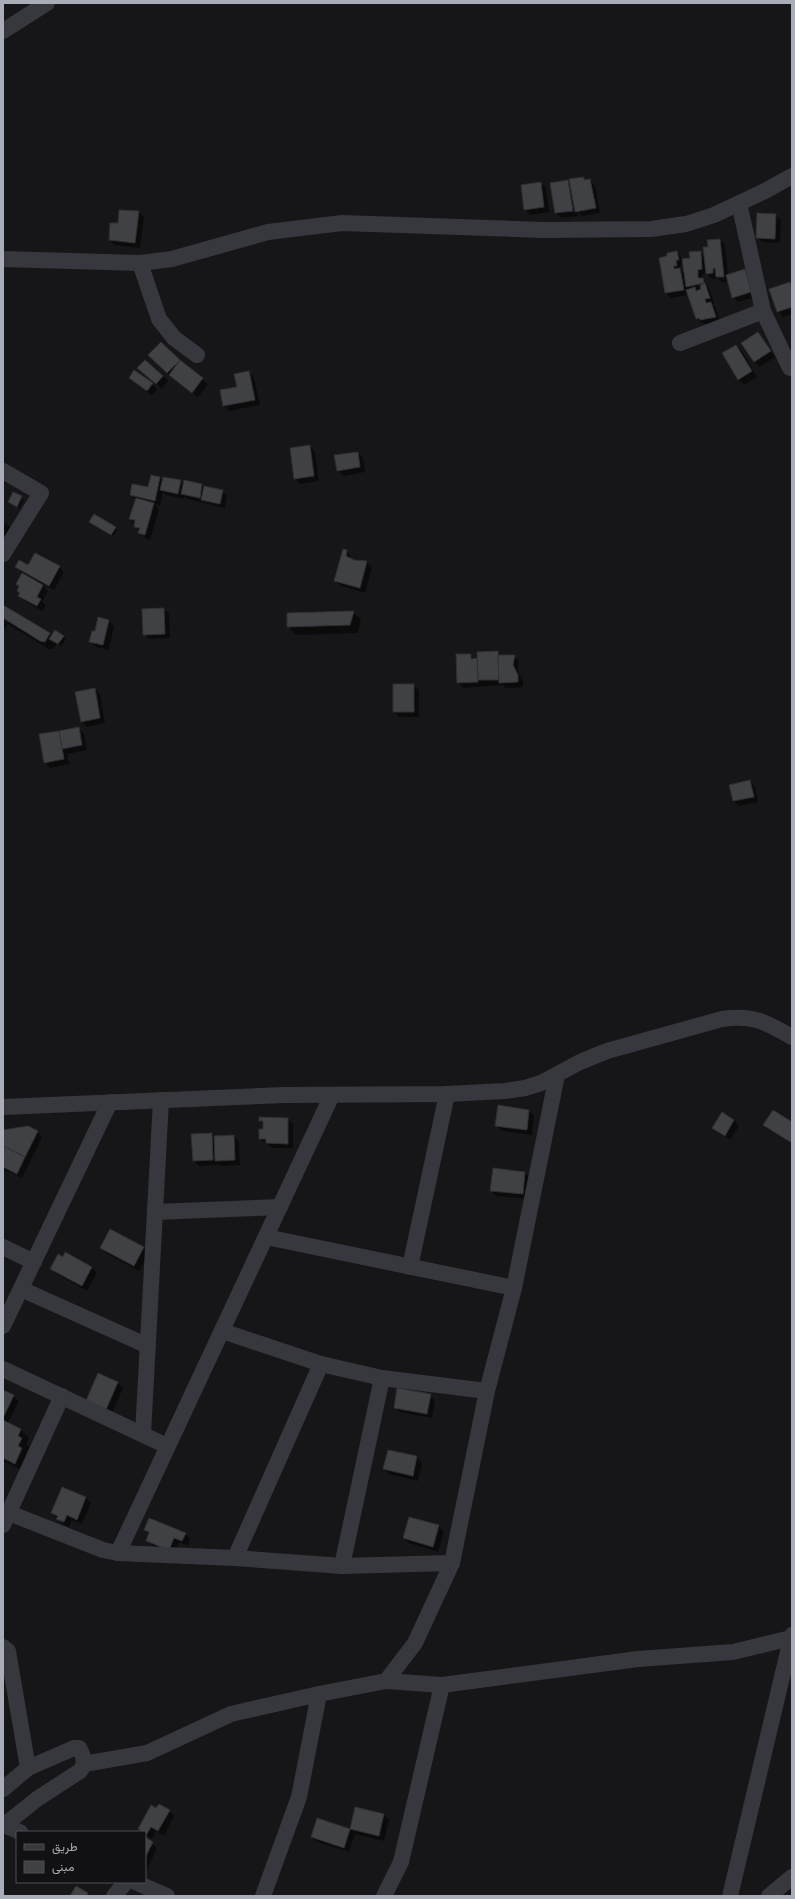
<svg xmlns="http://www.w3.org/2000/svg" width="795" height="1899" font-family="'Space Grotesk',Vazirmatn,sans-serif">
	<rect width="100%" height="100%" fill="#161618"/>
	<g fill="#0007" fill-rule="evenodd">
		<polygon points="583,178 586,181 589,180 595,185 600,213 582,216 577,212 578,216 561,218 556,213 551,184 568,181 572,185"/>
		<polygon points="541,183 546,188 549,212 530,215 525,209"/>
		<polygon points="138,212 144,217 140,248 115,245 110,240 119,224"/>
		<polygon points="776,215 781,221 780,243 762,242 757,237"/>
		<path d="M720,240L725,245L728,275L744,270L750,276L756,297L738,302L733,297L729,282H722L718,278L712,279L707,274L702,275L703,279L710,290L714,303L712,304L716,308L720,323L707,325L704,323H702L696,318L689,295L671,298L666,293L660,259L668,257L677,252L683,260L691,259L701,252L705,257L709,248V241ZM680,265H684L685,274L682,271Z"/>
		<polygon points="789,283 792,286 792,314 783,317 778,311"/>
		<polygon points="758,333 775,357 760,367 755,362"/>
		<polygon points="161,343 179,361 208,384 198,397 173,378 150,355"/>
		<polygon points="736,346 742,351 757,377 744,385 739,379"/>
		<polygon points="249,372 254,378 260,405 229,411 224,406 221,391 238,388"/>
		<polygon points="144,373 163,376 168,381 162,389"/>
		<polygon points="130,378 152,384 157,389 152,396"/>
		<polygon points="310,446 315,452 319,481 300,484 295,478"/>
		<polygon points="358,453 363,458 365,472 343,476 338,470"/>
		<polygon points="159,478 163,481 181,481 184,485 184,481 222,491 227,496 225,508 187,499 184,496 184,499 166,495 163,492 160,506 154,504 159,509 150,540 145,538 131,519 136,500 131,495 149,489"/>
		<polygon points="13,493 24,500 20,508 9,502"/>
		<polygon points="3,522 11,528 3,541"/>
		<polygon points="93,524 115,528 117,530 114,536"/>
		<polygon points="346,551 351,556 351,560 367,562 372,567 365,593 341,586 335,581"/>
		<polygon points="16,567 59,567 64,572 54,590 40,583 48,591 42,602 46,605 42,611 25,601 19,596 36,580 21,572"/>
		<polygon points="3,606 52,636 63,636 66,639 61,646 57,643 53,649 49,649 8,624 3,631"/>
		<polygon points="164,609 169,614 170,638 149,639 144,634"/>
		<polygon points="353,612 361,620 358,633 296,635 288,626"/>
		<polygon points="108,621 114,626 109,650 96,647 90,641 96,633"/>
		<polygon points="497,652 501,656 514,656 519,661 518,671 523,681 523,687 506,688 502,685 463,688 458,682 470,655 475,660 478,659"/>
		<polygon points="413,685 419,690 419,717 400,717 394,712"/>
		<polygon points="94,689 100,694 105,723 87,727 81,721"/>
		<polygon points="78,728 84,734 87,750 67,754 69,764 50,768 45,762"/>
		<polygon points="750,781 755,787 758,802 739,806 734,801"/>
		<polygon points="499,1106 529,1111 534,1116 532,1135 502,1131 497,1126"/>
		<polygon points="288,1119 293,1124 293,1148 272,1148 260,1139 264,1130 264,1125 260,1121"/>
		<polygon points="734,1120 739,1126 730,1140 714,1128"/>
		<polygon points="792,1123 792,1144 765,1124"/>
		<polygon points="3,1132 37,1132 42,1137 22,1178 3,1169"/>
		<polygon points="212,1134 215,1137 234,1136 239,1142 240,1165 221,1166 218,1163 218,1165 199,1166 194,1161"/>
		<polygon points="525,1173 530,1178 528,1199 496,1196 491,1190"/>
		<polygon points="101,1248 143,1248 149,1253 139,1271 106,1253"/>
		<polygon points="92,1268 97,1273 87,1291 57,1274 51,1269"/>
		<polygon points="118,1383 123,1388 110,1417 86,1403"/>
		<polygon points="3,1391 13,1396 19,1401 8,1423 21,1430 29,1438 26,1444 30,1447 26,1453 30,1457 23,1471 3,1461"/>
		<polygon points="430,1395 435,1401 432,1418 400,1412 395,1407"/>
		<polygon points="389,1451 417,1457 422,1463 418,1481 389,1474 384,1469"/>
		<polygon points="63,1488 86,1498 91,1503 82,1524 72,1520 69,1527 63,1524 52,1513"/>
		<polygon points="410,1518 439,1526 444,1532 438,1552 409,1543 404,1538"/>
		<polygon points="145,1530 185,1534 190,1539 188,1546 179,1542 174,1555 153,1546 147,1540 149,1535"/>
		<polygon points="356,1808 384,1815 389,1820 384,1841 355,1834 349,1852 317,1842 312,1837 317,1820 350,1830"/>
		<polygon points="157,1810 169,1811 174,1816 164,1836 156,1831 152,1839 139,1829"/>
		<polygon points="145,1839 157,1848 146,1872 145,1871"/>
	</g>
	<g fill="#404145" stroke="#303034">
		<polygon points="584,177 584,180 590,179 596,208 575,212 569,179"/>
		<polygon points="568,180 573,211 555,213 550,183"/>
		<polygon points="541,182 544,207 524,210 521,185"/>
		<polygon points="119,210 139,211 135,243 109,240 110,223 118,223"/>
		<polygon points="757,213 776,214 775,239 756,238"/>
		<polygon points="720,239 724,277 716,277 715,268 713,269 713,273 706,274 703,247 708,247 707,240"/>
		<polygon points="677,251 679,260 676,260 677,266 674,266 674,269 680,268 684,290 665,293 659,258 667,256 667,253"/>
		<polygon points="701,251 702,269 698,270 698,278 703,278 704,283 686,287 682,259 690,258 689,252"/>
		<polygon points="745,269 751,292 732,298 726,275"/>
		<polygon points="790,282 792,289 792,307 777,312 769,289"/>
		<polygon points="705,283 710,298 705,299 706,303 711,302 716,317 700,320 699,318 696,319 686,290 695,287 696,291 701,289 700,285"/>
		<polygon points="758,332 771,351 754,362 741,343"/>
		<polygon points="161,342 180,360 167,373 148,355"/>
		<polygon points="736,345 752,371 738,380 722,353"/>
		<polygon points="145,360 163,376 156,384 137,368"/>
		<polygon points="180,360 203,378 192,393 169,375"/>
		<polygon points="134,370 153,383 147,391 129,378"/>
		<polygon points="249,371 255,400 223,406 220,390 237,387 234,374"/>
		<polygon points="310,445 314,476 294,479 290,448"/>
		<polygon points="358,452 360,467 337,471 334,455"/>
		<polygon points="151,475 160,477 155,501 130,495 132,484 148,487"/>
		<polygon points="163,477 181,480 178,494 160,490"/>
		<polygon points="184,480 202,484 200,498 181,494"/>
		<polygon points="204,486 223,490 220,504 201,500"/>
		<polygon points="13,492 22,496 17,507 8,502"/>
		<polygon points="136,498 154,503 145,535 138,533 140,528 134,527 135,520 129,519"/>
		<polygon points="94,514 116,527 111,535 89,522"/>
		<polygon points="343,549 347,550 346,556 354,560 367,561 360,588 334,581"/>
		<polygon points="35,553 60,566 49,586 15,567 19,560 28,565"/>
		<polygon points="22,573 43,585 37,597 41,599 37,606 18,596 20,593 17,591 19,586 16,584"/>
		<polygon points="3,605 50,633 45,642 40,641 3,618"/>
		<polygon points="164,608 165,634 143,635 142,609"/>
		<polygon points="354,611 350,625 287,627 287,613"/>
		<polygon points="98,617 109,620 103,645 89,642 92,631 95,631"/>
		<polygon points="55,630 64,636 58,644 49,639"/>
		<polygon points="498,651 499,680 478,680 477,652"/>
		<polygon points="456,654 471,654 471,659 477,658 478,682 457,683"/>
		<polygon points="498,655 515,655 513,665 518,675 518,682 499,683"/>
		<rect x="393" y="684" width="21" height="28"/>
		<polygon points="95,688 100,718 81,722 75,692"/>
		<polygon points="79,727 82,745 62,749 59,731"/>
		<polygon points="59,731 64,759 44,763 39,734"/>
		<polygon points="750,780 754,797 733,801 729,785"/>
		<polygon points="498,1105 529,1110 527,1130 495,1126"/>
		<polygon points="773,1110 792,1122 792,1143 763,1125"/>
		<polygon points="722,1112 734,1120 725,1136 712,1128"/>
		<polygon points="259,1117 288,1118 288,1144 266,1143 266,1139 259,1139 259,1129 263,1129 263,1121 259,1121"/>
		<polygon points="28,1126 38,1131 25,1157 3,1146 3,1130"/>
		<polygon points="212,1133 213,1160 193,1161 191,1134"/>
		<polygon points="234,1135 235,1160 215,1161 214,1136"/>
		<polygon points="3,1146 25,1157 17,1174 3,1167"/>
		<polygon points="493,1168 525,1172 523,1194 490,1191"/>
		<polygon points="110,1229 144,1247 134,1266 100,1248"/>
		<polygon points="65,1252 92,1267 82,1286 50,1269 58,1254 63,1257"/>
		<polygon points="98,1373 118,1382 105,1412 85,1403"/>
		<polygon points="397,1388 431,1394 427,1414 394,1408"/>
		<polygon points="3,1390 14,1395 3,1418"/>
		<polygon points="3,1420 21,1429 18,1436 22,1438 18,1446 22,1448 15,1464 3,1458"/>
		<polygon points="388,1450 417,1456 413,1476 383,1469"/>
		<polygon points="62,1487 86,1497 77,1520 67,1515 64,1522 56,1519 58,1516 51,1513"/>
		<polygon points="409,1517 439,1525 433,1547 403,1538"/>
		<polygon points="149,1518 186,1533 182,1541 174,1538 169,1550 146,1541 149,1532 144,1530"/>
		<polygon points="159,1804 170,1810 158,1831 151,1827 147,1834 138,1829 151,1805 156,1808"/>
		<polygon points="355,1807 384,1814 379,1836 350,1829"/>
		<polygon points="317,1818 350,1829 344,1848 311,1837"/>
		<polygon points="145,1837 153,1842 145,1858"/>
		<polygon points="76,1886 88,1893 87,1896 70,1896"/>
	</g>
	<g fill="none" stroke-linecap="round" stroke-linejoin="round">
		<g stroke="#37383d" stroke-width="16">
			<polyline points="3,31 47,3"/>
			<polyline points="739,203 763,311 790,368"/>
			<polyline points="3,259 140,263 172,259 268,232 342,223 544,230 651,229 686,224 714,215 765,191 792,176"/>
			<polyline points="140,263 159,319 174,338 197,355"/>
			<polyline points="680,343 763,311"/>
			<polyline points="3,471 41,493 3,554"/>
			<path d="M3,1107L284,1095L447,1094L505,1091L525,1088L541,1083L580,1062L607,1051L722,1019C753,1014 767,1023 792,1037"/>
			<polyline points="155,1212 280,1207"/>
			<polyline points="266,1237 514,1288"/>
			<polyline points="3,1247 34,1262"/>
			<polyline points="410,1267 447,1094"/>
			<polyline points="21,1289 148,1346"/>
			<polyline points="3,1326 110,1102"/>
			<polyline points="222,1331 321,1364 382,1378 487,1391"/>
			<polyline points="3,1369 167,1446"/>
			<polyline points="143,1434 161,1100"/>
			<polyline points="9,1513 103,1550 118,1553 235,1558 342,1566 452,1563"/>
			<polyline points="3,1525 62,1396"/>
			<polyline points="118,1553 332,1095"/>
			<polyline points="235,1558 321,1364"/>
			<polyline points="342,1566 382,1378"/>
			<polyline points="3,1647 8,1651 28,1768"/>
			<polyline points="386,1681 442,1685 638,1659 733,1652 791,1638"/>
			<polyline points="84,1764 147,1753 231,1714 319,1694"/>
			<path d="M3,1789L28,1768L74,1748H79C84,1756 86,1763 80,1771L37,1799L3,1826"/>
			<polyline points="4,1825 20,1832"/>
			<polyline points="135,1882 167,1896"/>
			<polyline points="114,1896 126,1882"/>
			<polyline points="263,1896 299,1797 319,1694 386,1681 415,1643 452,1563 487,1391 514,1288 557,1075"/>
			<polyline points="384,1896 401,1862 442,1685"/>
			<polyline points="730,1896 792,1635"/>
			<polyline points="769,1896 792,1877"/>
		</g>
	</g>
	<rect width="795" height="1899" fill="none" stroke="#a8adb8" stroke-width="8"/>
	<rect x="16" y="1831" width="130" height="52" fill="#111113" stroke="#4d4f55"/>
	<rect x="24" y="1844" width="20" height="6" fill="#37383d" stroke="#4d4f55"/>
	<text x="52" y="1851" font-size="12" fill="#a8adb8">طريق</text>
	<rect x="24" y="1861" width="20" height="12" fill="#404145" stroke="#4d4f55"/>
	<text x="52" y="1871" font-size="12" fill="#a8adb8">مبنى</text>
</svg>
